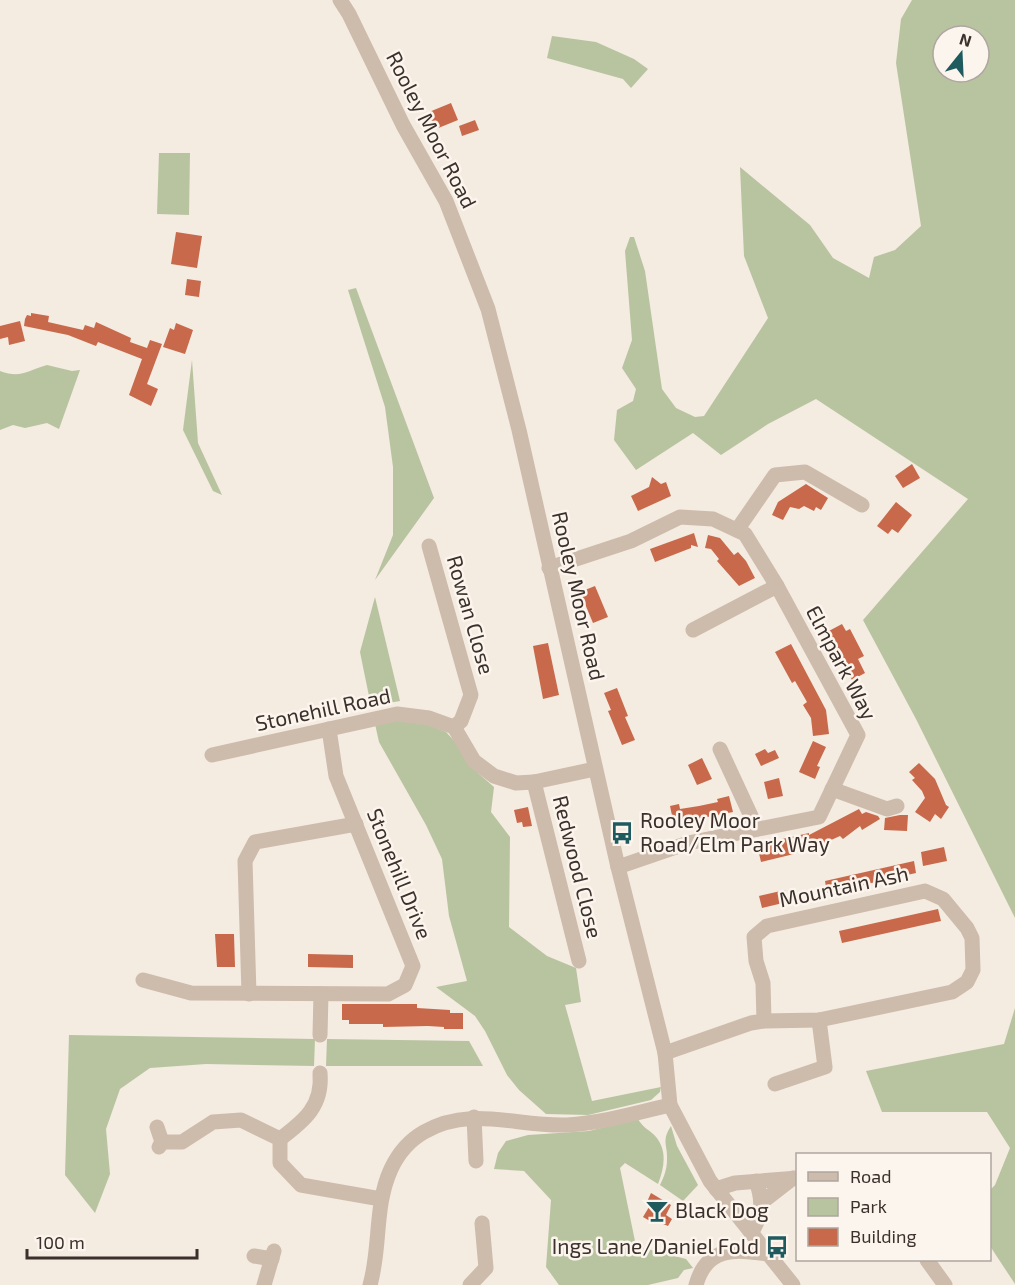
<svg xmlns="http://www.w3.org/2000/svg" width="1015" height="1285" font-family="'Exo 2',sans-serif">
	<rect width="100%" height="100%" fill="#f4ebe1"/>
	<g fill="#b8c4a0" fill-rule="evenodd">
		<path d="M912,0H1015V918L916,719L863,620L968,499L816,399L768,424L721,455L693,433L636,470L614,440L617,410L633,401L636,389L622,368L632,340L625,251L630,237H634L645,271L662,389L676,408L695,417L704,416L768,318L744,256L740,167L810,225L833,258L869,278L874,257L895,250L921,226L896,63L901,19ZM943,36H979V72H943Z"/>
		<polygon points="552,36 596,42 634,59 648,69 631,88 623,79 547,58"/>
		<polygon points="159,153 190,153 189,215 157,214"/>
		<polygon points="356,288 434,498 375,580 393,535 393,467 385,407 348,290"/>
		<polygon points="192,360 198,443 222,495 213,491 183,430"/>
		<path d="M47,365L72,371L80,370L59,429L47,423L25,428L13,425L0,430V371C21,379 28,370 47,365Z"/>
		<polygon points="375,597 400,701 371,706 360,652"/>
		<polygon points="401,720 426,724 446,732 459,746 470,766 494,787 491,812 510,837 509,927 547,956 576,968 581,1002 565,1005 592,1101 661,1087 660,1092 651,1100 588,1115 546,1114 519,1090 507,1075 485,1031 475,1016 436,987 467,981 449,916 442,859 426,825 379,742 375,724"/>
		<polygon points="1015,1008 1015,1284 990,1246 990,1190 995,1185 1010,1148 987,1112 882,1112 866,1071 1004,1044"/>
		<polygon points="69,1035 315,1039 314,1066 206,1064 150,1068 120,1089 106,1129 110,1174 95,1213 65,1175"/>
		<polygon points="327,1039 469,1041 483,1066 326,1066"/>
		<path d="M638,1119C642,1126 647,1129 652,1133C668,1147 665,1166 658,1184L625,1163L620,1168L636,1246L686,1259L693,1268L684,1270L678,1278L648,1285H559L546,1267L551,1200L524,1171L494,1169L498,1153L506,1141L528,1135L589,1131Z"/>
		<path d="M671,1126L677,1146L698,1185L683,1201L660,1185C664,1177 667,1169 667,1160C668,1145 661,1141 671,1126Z"/>
	</g>
	<g fill="#c8694b">
		<polygon points="451,103 458,120 426,133 422,123 432,119 429,112"/>
		<polygon points="475,120 479,130 462,136 459,126"/>
		<polygon points="176,232 202,236 197,268 171,264"/>
		<polygon points="187,279 201,281 199,297 185,295"/>
		<polygon points="31,313 49,316 48,322 83,330 85,325 94,328 96,322 131,338 130,342 147,348 150,340 162,344 147,384 158,389 151,406 129,395 142,359 98,342 96,346 68,335 24,326 25,319 27,315 31,316"/>
		<polygon points="20,321 25,341 9,345 8,337 0,339 0,326"/>
		<polygon points="176,323 193,330 185,354 163,347 170,328 174,330"/>
		<polygon points="912,464 920,478 903,488 895,476"/>
		<polygon points="652,477 661,484 666,482 671,496 638,511 631,496 649,487"/>
		<polygon points="806,484 828,498 821,510 816,507 814,511 804,506 799,509 790,507 783,520 772,515 778,502"/>
		<polygon points="896,502 912,515 898,533 892,529 888,534 877,526"/>
		<polygon points="694,533 698,547 691,545 691,548 655,562 650,549"/>
		<polygon points="708,535 720,538 734,555 738,552 746,561 755,578 739,586 717,561 719,559 711,549 705,548"/>
		<polygon points="595,586 608,617 593,623 580,592"/>
		<polygon points="842,624 846,631 850,629 864,656 858,659 865,673 852,680 827,632"/>
		<polygon points="548,643 559,695 543,699 533,646"/>
		<polygon points="791,644 826,710 829,734 813,736 811,718 803,705 807,702 795,681 792,683 775,652"/>
		<polygon points="617,688 628,716 625,717 635,740 622,745 608,711 611,710 604,693"/>
		<polygon points="813,741 826,747 817,766 820,767 815,779 799,772"/>
		<polygon points="765,749 768,753 775,750 779,758 761,766 755,754"/>
		<polygon points="702,758 712,779 697,785 688,765"/>
		<polygon points="919,763 935,779 946,805 949,807 941,819 935,814 930,822 915,812 925,798 922,791 912,780 915,778 909,772"/>
		<polygon points="779,778 783,796 768,799 764,782"/>
		<polygon points="729,796 733,812 682,822 683,824 674,825 670,806 679,804 680,809 699,806 718,802 717,799"/>
		<polygon points="528,807 532,826 523,827 522,822 517,823 514,810"/>
		<polygon points="859,809 862,814 866,812 878,816 880,819 862,830 860,826 843,839 840,836 820,845 794,850 794,854 761,862 758,849 765,848 764,843 809,833 809,835"/>
		<polygon points="900,815 908,815 907,831 884,830 885,818"/>
		<polygon points="944,847 947,861 923,866 921,852"/>
		<polygon points="914,861 916,873 827,893 825,881"/>
		<polygon points="785,890 787,902 762,908 759,896"/>
		<polygon points="938,909 941,921 842,943 839,931"/>
		<polygon points="215,934 234,934 235,967 217,967"/>
		<polygon points="308,954 353,955 353,968 308,967"/>
		<polygon points="342,1004 417,1004 417,1008 450,1010 450,1013 463,1013 463,1029 444,1029 444,1027 428,1026 383,1027 383,1024 349,1024 349,1020 342,1020"/>
		<polygon points="651,1193 671,1205 666,1215 672,1219 668,1226 656,1221 655,1224 643,1217 649,1207 646,1204"/>
	</g>
	<g fill="none" stroke-linecap="round" stroke-linejoin="round">
		<g stroke="#cdbbac" stroke-width="15">
			<polyline points="340,0 349,14 403,125 446,201 488,309 519,430 618,867 665,1053 670,1105 710,1181 793,1285"/>
			<polyline points="737,530 775,475 805,472 862,505"/>
			<polyline points="429,546 471,695 461,721 454,727"/>
			<polyline points="549,568 631,541 680,517 713,519 745,534 777,586 858,735 819,817 688,843 618,867"/>
			<polyline points="693,630 777,586"/>
			<polyline points="720,749 757,829"/>
			<polyline points="212,755 397,714 429,718 454,727 474,761 494,776 516,783 534,782 595,769"/>
			<polyline points="534,782 579,961"/>
			<polyline points="832,789 887,809 897,806"/>
			<polyline points="143,980 191,993 388,994 405,985 413,966 336,776 329,729"/>
			<polyline points="249,994 245,861 255,842 356,824"/>
			<polyline points="320,1035 321,994"/>
			<polyline points="665,1053 751,1023 764,1021 819,1020 952,992 967,982 973,970 972,938 967,928 943,899 925,891 767,926 754,937 756,961 763,983 764,1021"/>
			<polyline points="775,1084 825,1067 819,1020"/>
			<polyline points="474,1117 476,1161"/>
			<polyline points="157,1127 162,1142 159,1147"/>
			<path d="M280,1139C304,1121 323,1106 320,1073"/>
			<polyline points="162,1142 182,1142 213,1122 241,1120 280,1139 280,1163 301,1185 381,1199"/>
			<polyline points="716,1189 735,1183 798,1178"/>
			<polyline points="762,1202 793,1178"/>
			<path d="M751,1233C763,1215 763,1200 756,1181"/>
			<polyline points="254,1256 272,1259"/>
			<polyline points="927,1260 945,1285"/>
			<polyline points="264,1285 274,1251"/>
			<path d="M370,1285C381,1247 374,1206 391,1169C398,1154 410,1140 424,1132C471,1105 517,1127 567,1125C602,1123 636,1113 670,1105"/>
			<polyline points="470,1285 486,1268 482,1223"/>
			<path d="M696,1285C707,1245 737,1250 769,1254"/>
		</g>
	</g>
	<defs>
		<g id="bus-bare" transform="scale(1.8)"><path d="M-5-6H5V4H4V6H2V4H-2V6H-4V4H-5ZM-3.5-4V0h7V-4ZM-3.5 1.2v1.5H-2V1.2ZM2 1.2v1.5H3.5V1.2Z" fill="#1f5a5e" stroke="#fbf5ee" stroke-width="2.5" paint-order="stroke"/></g>
		<g id="bar-bare" transform="scale(1.8)"><path d="M-6-5H6L.8 .8V4.5H3.5V6h-7V4.5H-.8V.8Z" fill="#1f5a5e" stroke="#fbf5ee" stroke-width="2.5" paint-order="stroke"/></g>
	</defs>
	<g fill-rule="evenodd">
		<use href="#bus-bare" x="622" y="833"/>
		<use href="#bar-bare" x="657" y="1211"/>
		<use href="#bus-bare" x="777" y="1247"/>
	</g>
	<g text-anchor="middle" stroke-width="5" stroke-linejoin="round" paint-order="stroke">
		<g font-size="21" fill="#3b302b" stroke="#fbf5ee">
			<text transform="translate(431 130) rotate(63)" y="7">Rooley Moor Road</text>
			<text transform="translate(578 596) rotate(77)" y="7">Rooley Moor Road</text>
			<text transform="translate(470 615) rotate(74)" y="7">Rowan Close</text>
			<text transform="translate(841 663) rotate(62)" y="7">Elmpark Way</text>
			<text transform="translate(323 710) rotate(-12)" y="7">Stonehill Road</text>
			<text transform="translate(577 867) rotate(76)" y="7">Redwood Close</text>
			<text transform="translate(399 874) rotate(68)" y="7">Stonehill Drive</text>
			<text transform="translate(844 887) rotate(-12)" y="7">Mountain Ash</text>
		</g>
		<g font-size="21" fill="#3b302b" stroke="#fbf5ee" text-anchor="start">
			<text x="640" y="828">Rooley Moor<tspan x="640" dy="24">Road/Elm Park Way</tspan></text>
			<text x="675" y="1218">Black Dog</text>
			<text x="759" y="1254" text-anchor="end">Ings Lane/Daniel Fold</text>
		</g>
	</g>
	<rect x="796" y="1153" width="195" height="108" fill="#fbf5ee" stroke="#aea6a0" stroke-width="1.5"/>
	<rect x="808" y="1172" width="30" height="9" fill="#cdbbac" stroke="#aea6a0" stroke-width="1.5"/>
	<text x="850" y="1183" font-size="18" fill="#3b302b">Road</text>
	<rect x="808" y="1198" width="30" height="18" fill="#b8c4a0" stroke="#aea6a0" stroke-width="1.5"/>
	<text x="850" y="1213" font-size="18" fill="#3b302b">Park</text>
	<rect x="808" y="1228" width="30" height="18" fill="#c8694b" stroke="#aea6a0" stroke-width="1.5"/>
	<text x="850" y="1243" font-size="18" fill="#3b302b">Building</text>
	<g transform="translate(961 54) rotate(18)"><circle r="28" fill="#fbf5ee" stroke="#aea6a0" stroke-width="1.5"/>
	<path d="M0-4.5L10 22L0 15L-10 22Z" fill="#1f5a5e"/>
	<text y="-9" font-size="16" font-weight="bold" text-anchor="middle" fill="#3b302b">N</text>
	</g>
	<path d="M27 1249v9h170v-9" fill="none" stroke="#3b302b" stroke-width="3"/>
	<text x="36" y="1249" font-size="18" fill="#3b302b" stroke="#fbf5ee" stroke-width="4.5" paint-order="stroke">100 m</text>
</svg>
